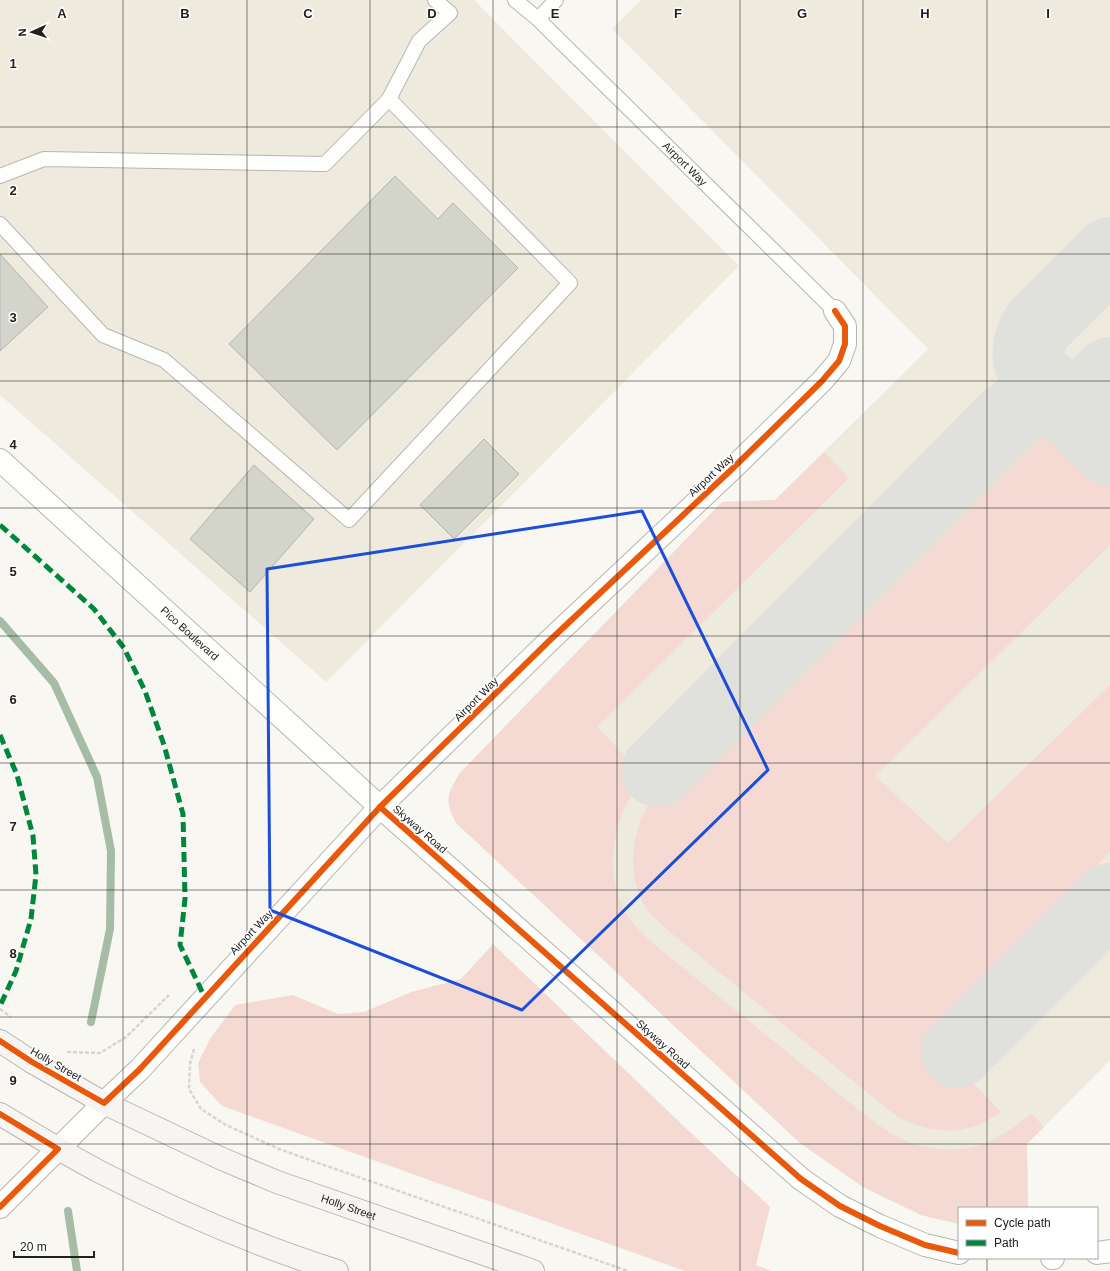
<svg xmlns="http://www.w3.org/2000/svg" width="1110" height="1271" font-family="Arial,sans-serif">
	<rect width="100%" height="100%" fill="#f8f7f2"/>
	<g fill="#eeeade">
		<polygon points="0,0 474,0 739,266 326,682 0,395"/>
		<polygon points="641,0 1110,0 1110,1060 1027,1144 1028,1208 959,1208 959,1224 921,1215 863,1187 800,1143 456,823 450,811 448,800 450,790 460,773 722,502 775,500 928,349 612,29"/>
	</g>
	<g fill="#f5dad3">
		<path d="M1036,437C1041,437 1047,437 1052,438C1076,446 1092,466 1110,482V545L875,776L948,843L1110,685V852L926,1035L1001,1112C991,1118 980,1126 968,1128C945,1134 920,1129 899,1117C891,1112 883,1105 875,1099L665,928C660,922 653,917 648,911C627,882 630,842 645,811C647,806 651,801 654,795L1007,451L1024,439Z"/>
		<path d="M824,452L849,478L597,727L645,776C638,786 630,796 625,807C609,843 607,888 631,921C637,928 644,935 650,941L865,1115C878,1124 890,1134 904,1140C928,1151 961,1153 986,1143C1003,1136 1017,1124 1032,1114L1044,1127L1027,1144L1028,1208H959V1224L921,1215L863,1187L800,1143L456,823C445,801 447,794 460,773L722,502L775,500Z"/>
		<polygon points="493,944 689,1131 770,1207 756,1265 771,1271 685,1271 222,1106 200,1082 198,1063 210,1039 235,1005 293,995 338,1014 364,1012 411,992 461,979"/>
	</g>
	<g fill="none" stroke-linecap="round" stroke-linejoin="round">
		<g stroke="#a6bca6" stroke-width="8">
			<polyline points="0,621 54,683 97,777 111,851 110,929 91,1022"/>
			<polyline points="68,1211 77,1271"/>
		</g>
		<g stroke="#e0e0dc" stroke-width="72">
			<path d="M1110,253L1038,325C1026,343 1025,363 1039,380L1110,450"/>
			<path d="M1039,380C1052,390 1072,401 1089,393C1097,389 1104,379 1110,373"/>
			<path d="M657,771L1009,417C1031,400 1047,397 1072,412"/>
			<polyline points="957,1052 1110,899"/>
		</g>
	</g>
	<g fill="#d3d4ca" stroke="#b5b5b1">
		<polygon points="395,176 438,219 453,203 518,268 337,450 229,344"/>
		<polygon points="0,254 48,307 0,351"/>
		<polygon points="484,439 519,474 454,539 420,505"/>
		<polygon points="254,465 314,519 250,592 190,539"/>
	</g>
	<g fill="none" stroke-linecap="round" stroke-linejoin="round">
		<g stroke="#b7b6b2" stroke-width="16">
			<g id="service">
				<path id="s1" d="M515,0L538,19L558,39L835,311"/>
				<polyline points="538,19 556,0"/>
				<polyline points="389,99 419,41 450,13 435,0"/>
				<polyline points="0,176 44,159 325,164 389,99 570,283 349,520 164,360 103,335 0,224"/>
			</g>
		</g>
		<g stroke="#b7b6b2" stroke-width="24">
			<polyline id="minor" points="104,1103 140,1069 380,807 548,642 731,470 822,381 839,361 845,344 845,326 835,311"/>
		</g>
		<g stroke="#b7b6b2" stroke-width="24">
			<g id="tertiary">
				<path id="s2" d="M0,460L380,807L801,1179L840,1206L880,1226L925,1245L959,1253"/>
				<polyline points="0,1207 104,1103"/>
				<polyline points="1097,1253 1110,1251"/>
				<polyline points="1052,1258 1053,1258"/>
			</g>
		</g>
		<g stroke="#b7b6b2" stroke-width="24">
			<g id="secondary">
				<path id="s3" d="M0,1041L32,1062L104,1103L220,1158L277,1182L533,1271"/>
				<path d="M0,1114C33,1134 66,1154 100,1172C176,1211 255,1245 337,1271"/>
			</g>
		</g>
		<g stroke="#d6d5d3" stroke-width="2.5" stroke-dasharray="4 2" stroke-linecap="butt">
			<polyline points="0,1009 11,1017"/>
			<polyline points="194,1049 190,1064 189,1089 201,1109 226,1125 279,1149 324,1165 628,1271"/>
			<polyline points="67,1052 100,1053 126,1037 169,995"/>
		</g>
		<use href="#service" stroke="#fefefd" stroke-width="14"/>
		<use href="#minor" stroke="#fefefd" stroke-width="22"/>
		<use href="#tertiary" stroke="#fefefd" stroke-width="22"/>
		<use href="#secondary" stroke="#f7f4f1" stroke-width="22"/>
		<g stroke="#00873e" stroke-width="5" stroke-dasharray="10 5" stroke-linecap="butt">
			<polyline points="0,525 94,609 124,648 145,691 164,745 183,814 185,899 180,945 205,998"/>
			<polyline points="0,735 17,775 33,836 36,875 31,919 16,971 0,1006"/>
		</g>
		<g stroke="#fff" stroke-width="8">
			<g id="cycleway">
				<polyline points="380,807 801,1179 840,1206 880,1226 925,1245 959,1253"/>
				<polyline points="0,1041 32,1062 104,1103 140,1069 380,807 548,642 731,470 822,381 839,361 845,344 845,326 835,311"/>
				<polyline points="0,1114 58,1149 0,1207"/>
			</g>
		</g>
		<use href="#cycleway" stroke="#e8590c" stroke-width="6"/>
	</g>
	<path fill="none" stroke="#1d4ed8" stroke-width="3" stroke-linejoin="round" d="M642,511L768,770L522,1010L270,910L267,569Z"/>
	<path fill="none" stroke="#23211e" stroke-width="1" stroke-opacity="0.55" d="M123,0V1271M247,0V1271M370,0V1271M493,0V1271M617,0V1271M740,0V1271M863,0V1271M987,0V1208M0,127H1110M0,254H1110M0,381H1110M0,508H1110M0,636H1110M0,763H1110M0,890H1110M0,1017H1110M0,1144H1110M987,1258V1271"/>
	<g text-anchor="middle" stroke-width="3" stroke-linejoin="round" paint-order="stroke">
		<g font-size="11" fill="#23211e" stroke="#fff">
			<text dy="4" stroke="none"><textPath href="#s1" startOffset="236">Airport Way</textPath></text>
			<text transform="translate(711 475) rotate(-43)" y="4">Airport Way</text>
			<text dy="4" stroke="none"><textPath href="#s2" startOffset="257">Pico Boulevard</textPath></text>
			<text transform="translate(476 699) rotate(-45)" y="4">Airport Way</text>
			<text transform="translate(420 829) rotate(41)" y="4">Skyway Road</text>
			<text transform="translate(251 932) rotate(-47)" y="4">Airport Way</text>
			<text transform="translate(663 1044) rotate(42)" y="4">Skyway Road</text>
			<text transform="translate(56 1064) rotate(30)" y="4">Holly Street</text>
			<text dy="4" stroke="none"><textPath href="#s3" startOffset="387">Holly Street</textPath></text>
		</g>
	</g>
	<g font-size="13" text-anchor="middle" font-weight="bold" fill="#23211e" stroke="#fff" stroke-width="3" stroke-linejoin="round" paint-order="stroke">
		<text x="62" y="18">A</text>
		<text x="185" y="18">B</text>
		<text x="308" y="18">C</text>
		<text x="432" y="18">D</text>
		<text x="555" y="18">E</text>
		<text x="678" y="18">F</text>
		<text x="802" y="18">G</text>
		<text x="925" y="18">H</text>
		<text x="1048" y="18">I</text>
		<text x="13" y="68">1</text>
		<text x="13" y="195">2</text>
		<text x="13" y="322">3</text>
		<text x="13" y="449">4</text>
		<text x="13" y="576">5</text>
		<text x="13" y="704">6</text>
		<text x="13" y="831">7</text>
		<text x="13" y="958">8</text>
		<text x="13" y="1085">9</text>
	</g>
	<rect x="958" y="1207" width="140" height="52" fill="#ffffff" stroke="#a7a6a5"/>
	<rect x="966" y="1220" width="20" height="6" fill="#e8590c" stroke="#a7a6a5"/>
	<text x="994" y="1227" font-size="12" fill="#23211e">Cycle path</text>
	<rect x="966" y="1240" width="20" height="6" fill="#00873e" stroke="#a7a6a5"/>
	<text x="994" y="1247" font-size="12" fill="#23211e">Path</text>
	<g transform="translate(32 32) rotate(267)" stroke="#ffffff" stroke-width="3" paint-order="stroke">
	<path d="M0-3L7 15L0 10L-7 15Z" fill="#23211e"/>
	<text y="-6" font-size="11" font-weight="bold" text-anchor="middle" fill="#23211e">N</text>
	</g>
	<path d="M14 1251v6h80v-6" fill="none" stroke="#23211e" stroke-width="2"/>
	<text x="20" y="1251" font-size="12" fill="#23211e" stroke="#ffffff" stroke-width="3" paint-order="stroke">20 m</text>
</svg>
